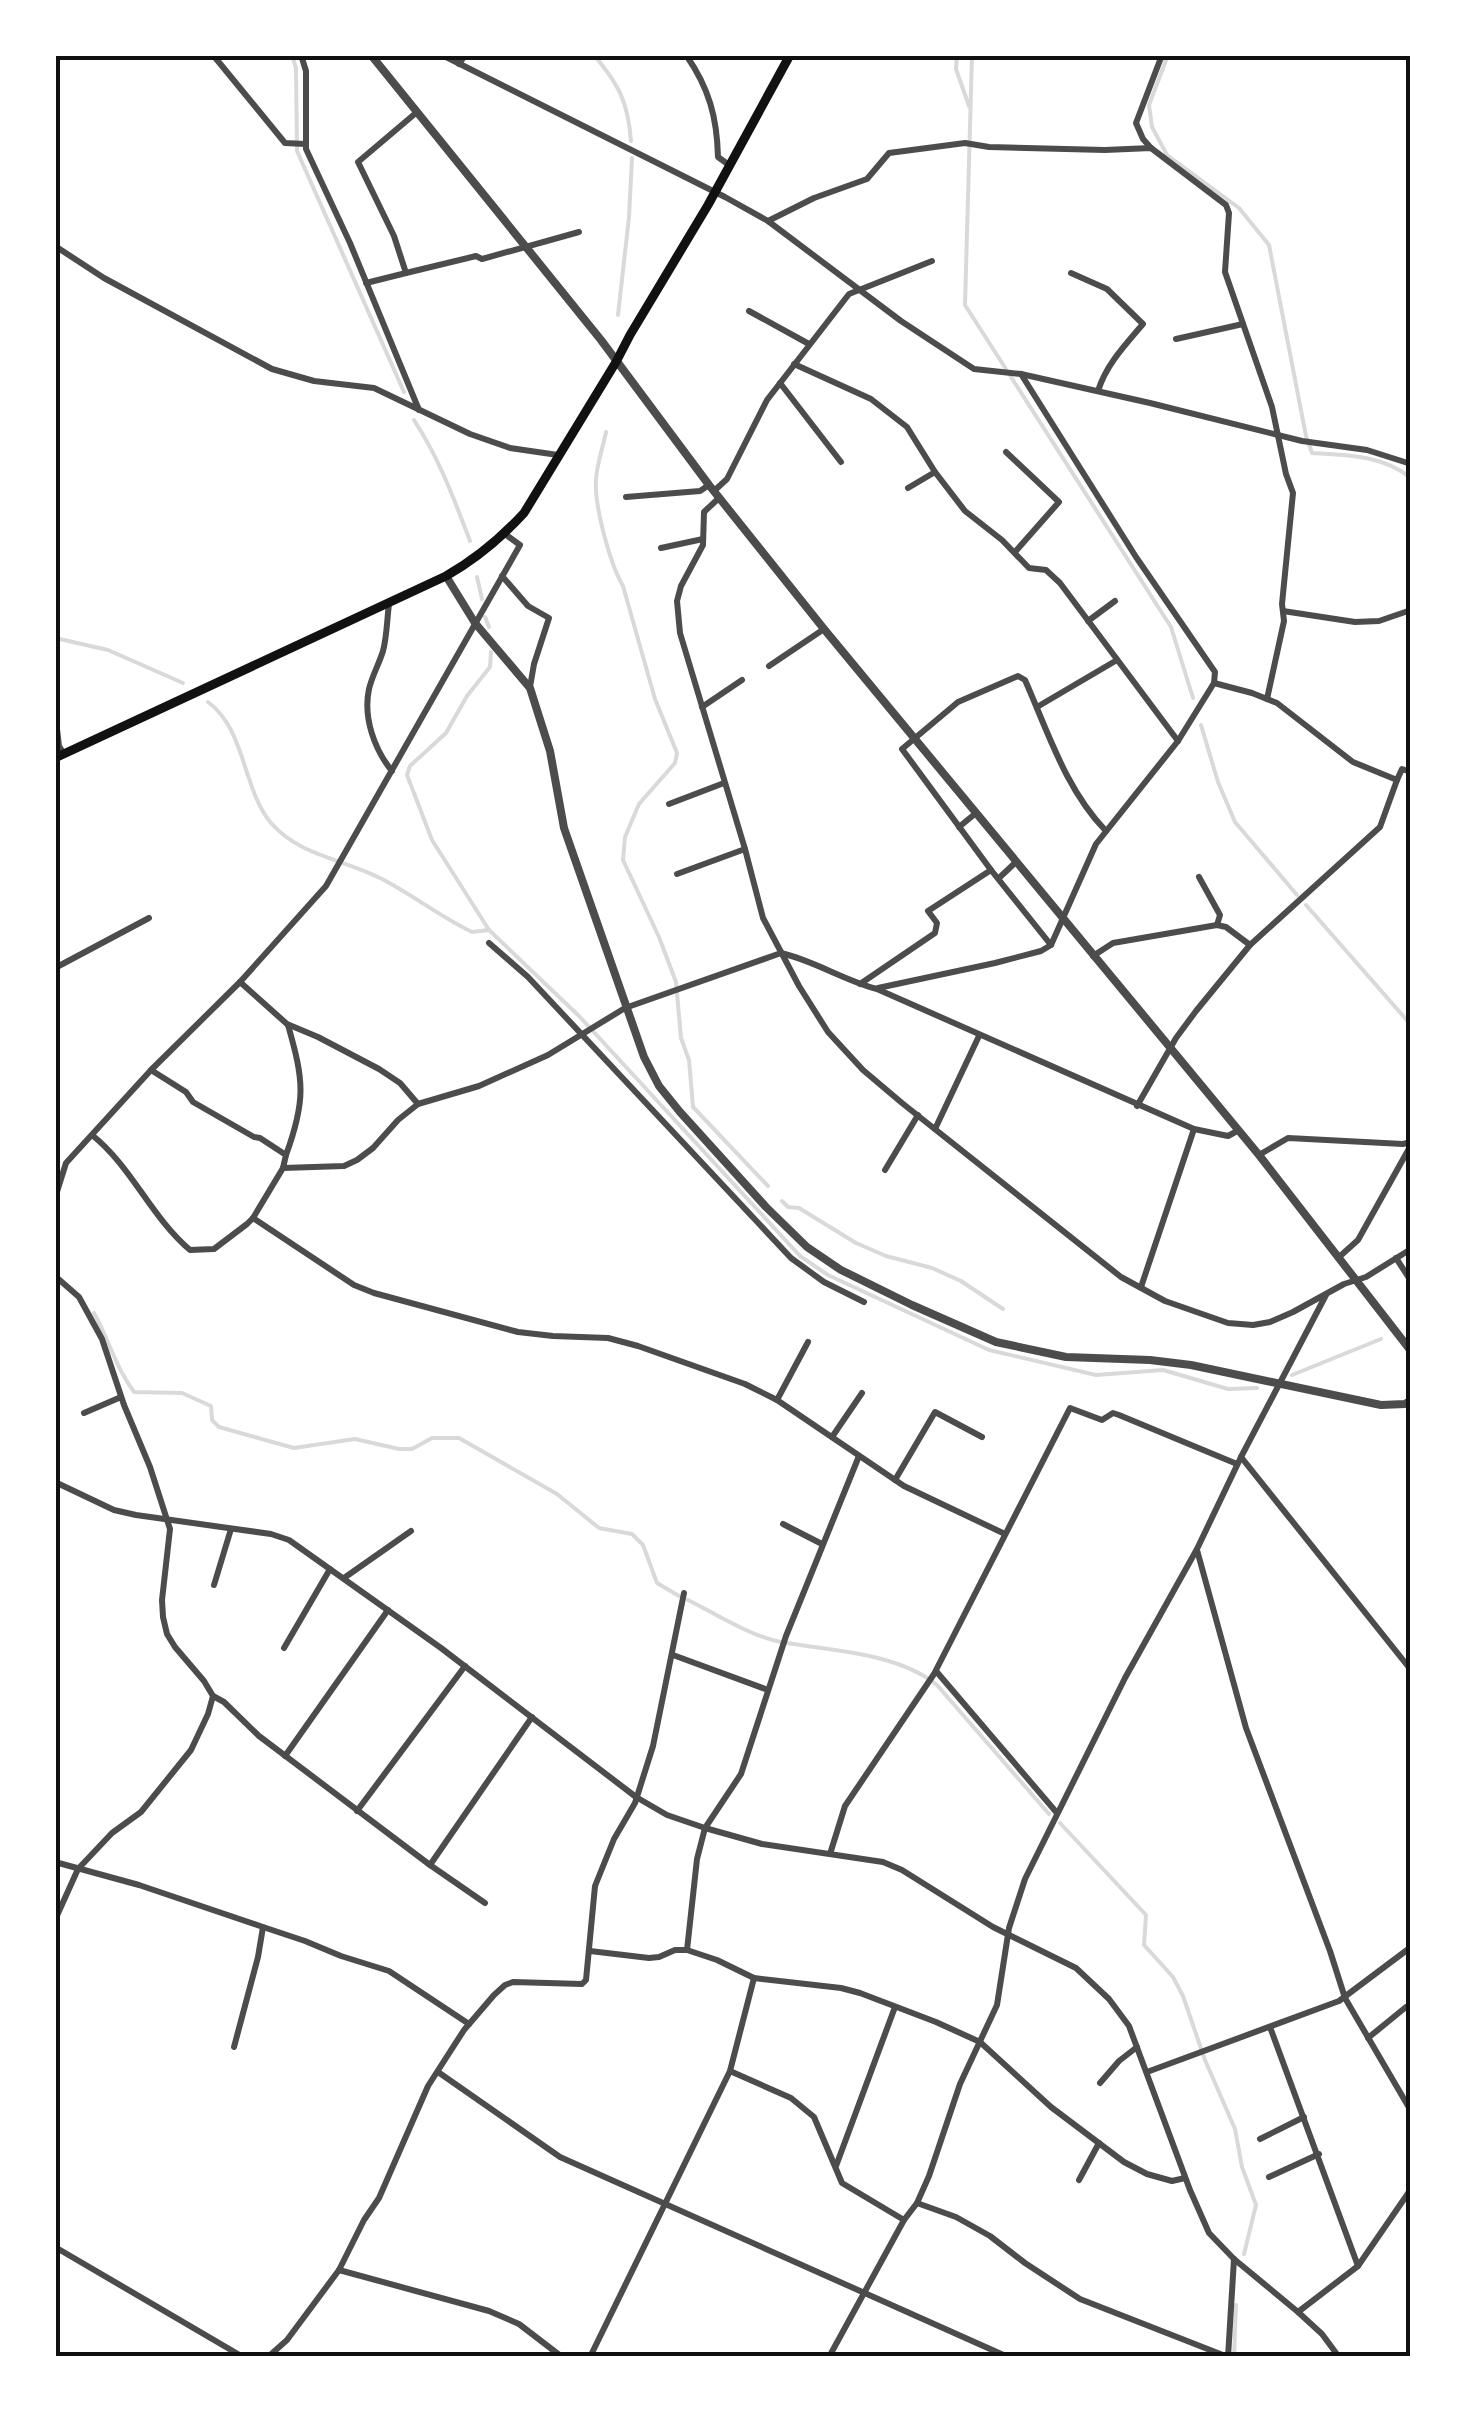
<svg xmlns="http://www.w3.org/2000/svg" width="1466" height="2412" font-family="'Zilla Slab',serif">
	<rect width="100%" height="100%" fill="#fff"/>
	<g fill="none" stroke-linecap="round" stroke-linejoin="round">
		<g stroke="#d9d9d9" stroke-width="4">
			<polyline points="292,55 296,68 297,151 404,392"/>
			<path d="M594,55C619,85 628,102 631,141"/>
			<polyline points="957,55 956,69 969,106"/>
			<polyline points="972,55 965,305 1171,627 1193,698"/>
			<path d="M1168,55L1149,105L1152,127L1167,155L1239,208L1269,245L1306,436L1312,453C1346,455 1383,455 1411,478"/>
			<polyline points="618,315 629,217 632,158"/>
			<path d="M414,420C439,458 454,499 470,541"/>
			<path d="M606,432C603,447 597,464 596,479C594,505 610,564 623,586L655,699L677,753L675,763L639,804L625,837L623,860L659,937L676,982L681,1038L689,1060L693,1107L768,1186"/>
			<polyline points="477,577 482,599"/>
			<polyline points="485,617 489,627"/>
			<polyline points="55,638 108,650 183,683"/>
			<polyline points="491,652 490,667 467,696 446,733 410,766 407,775 432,840 489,930 579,1016 800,1256 828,1275 989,1350 1096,1375 1163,1370 1228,1389 1257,1388"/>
			<path d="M208,702C246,730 242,788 271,823C300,856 343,859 380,878C412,894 440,917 472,932L489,930"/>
			<polyline points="1201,725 1218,782 1235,822 1297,895"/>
			<polyline points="1306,905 1411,1025"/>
			<polyline points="782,1201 788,1207 799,1208 856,1243 886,1256 932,1268 961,1281 1003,1309"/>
			<path d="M94,1313C109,1340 116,1368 134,1392L182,1393L211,1406L212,1420L219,1427L294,1448L355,1439L399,1449H412L432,1438H459L557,1494L599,1528L632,1534L643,1545L657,1583L679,1596"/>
			<polyline points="1292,1375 1381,1339"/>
			<path d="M688,1600C716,1614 750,1636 781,1642C830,1651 896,1652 937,1685L1049,1814"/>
			<polyline points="1060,1823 1146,1915 1144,1945 1173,1977 1183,1996 1205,2060 1235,2129 1242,2167 1256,2205 1244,2254"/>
			<polyline points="1234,2357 1236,2305"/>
		</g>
		<g stroke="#4c4c4c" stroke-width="6">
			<polyline points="213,55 285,143 305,144"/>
			<polyline points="301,55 306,71 306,149 350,243 419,410"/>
			<polyline points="442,55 725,197 768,221 901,321 974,369 1021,374 1150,403 1302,441 1367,450 1411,464"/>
			<path d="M686,55C709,88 717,117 718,157L729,165"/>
			<polyline points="459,64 465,55"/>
			<polyline points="1151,148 1143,139 1136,123 1162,55"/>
			<polyline points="768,221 814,198 867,179 889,153 965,143 989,147 1105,150 1151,148 1226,205 1229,213 1225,272 1272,407 1286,474 1293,493 1282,604 1284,621 1267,699"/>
			<polyline points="55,246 104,278 272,369 314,381 374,388 470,434 510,448 558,455"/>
			<polyline points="406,273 476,256 482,259 579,232"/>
			<path d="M1071,273L1107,289L1143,324C1125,345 1106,365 1098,391"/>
			<polyline points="366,283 406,273 394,236 358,162 417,112"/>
			<polyline points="749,311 809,344"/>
			<polyline points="1176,339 1243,324"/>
			<polyline points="794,364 871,399 907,427 935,472 965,511 1002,540 1029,568 1046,570 1060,583 1178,741"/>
			<polyline points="780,383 841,462"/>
			<polyline points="1006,452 1059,502 1015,552"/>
			<polyline points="908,488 935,472"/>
			<polyline points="714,491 727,479 767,400 849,294 932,261"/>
			<polyline points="626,497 700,491 709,485"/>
			<polyline points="719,498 704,512 703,545 681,586 677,601 680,633 745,849 763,918 799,986 828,1032 863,1070 902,1103 1121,1277 1165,1301 1228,1323 1253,1325 1270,1322 1293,1312 1344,1284 1366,1277 1411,1249"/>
			<polyline points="661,548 703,539"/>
			<polyline points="502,576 528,606 549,618 534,664 530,687"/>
			<path d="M389,604C387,619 387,636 383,651C379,664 372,676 369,689C363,717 374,749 392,771"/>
			<polyline points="1283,611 1355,622 1379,621 1411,610"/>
			<polyline points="1088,621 1115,601"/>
			<polyline points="769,666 824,629"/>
			<polyline points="1214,683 1252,693 1277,703 1353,762 1397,780 1402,769 1411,772"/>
			<polyline points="702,707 742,680"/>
			<polyline points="1037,707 1117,660"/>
			<polyline points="55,712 59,746 64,754"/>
			<polyline points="669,804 724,783"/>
			<polyline points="959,827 976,813"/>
			<polyline points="677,874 745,849"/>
			<polyline points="1199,877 1220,915 1217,925"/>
			<polyline points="999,878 1016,862"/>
			<polyline points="489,943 528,977 791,1258 824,1282 864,1302"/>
			<path d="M1051,945L991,870L902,749L958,702L1018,676L1025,680C1048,732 1066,790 1106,831"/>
			<polyline points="1093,956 1113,943 1217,925 1226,927 1250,945 1380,827 1397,780"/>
			<polyline points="55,968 149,918"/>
			<polyline points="240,982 287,1024 318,1037 379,1069 400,1083 418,1104"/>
			<polyline points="860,984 935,933 937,923 928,911 991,870"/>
			<polyline points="878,988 995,963 1041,951 1051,945 1096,844 1178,741 1214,683 1215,672 1136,557 1021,374"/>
			<polyline points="151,1070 186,1092 193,1102 254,1137 260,1138 286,1155 283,1168"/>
			<polyline points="1137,1106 1176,1038 1196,1011 1250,945"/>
			<polyline points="935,1129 979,1036"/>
			<path d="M92,1135C132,1167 151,1217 190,1250L214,1249L247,1224L253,1218L283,1168L344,1166L357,1160L373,1148L398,1120L418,1104L479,1086L548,1055L625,1008L781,953C815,961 843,980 877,989L1194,1129L1228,1136L1239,1130"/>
			<path d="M286,1155C306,1100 304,1081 288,1025"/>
			<polyline points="1259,1155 1288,1138 1403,1144 1411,1142"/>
			<polyline points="885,1170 918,1115"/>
			<polyline points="55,1198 66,1163 151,1070 240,982 326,886 520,545 505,534"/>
			<polyline points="253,1218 354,1285 374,1293 518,1332 553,1336 608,1338 638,1346 745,1384 777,1400 904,1486 1005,1534"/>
			<polyline points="1338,1258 1358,1240 1411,1145"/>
			<polyline points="1396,1258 1411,1281"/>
			<polyline points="55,1276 79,1297 102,1339 124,1405 150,1467 170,1529 162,1600 163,1617 167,1634 175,1647 204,1681 213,1696 224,1702 259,1736 430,1865 532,1717"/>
			<polyline points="1141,1287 1194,1129"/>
			<polyline points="777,1400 808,1342"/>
			<polyline points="84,1413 121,1397"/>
			<polyline points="832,1437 862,1393"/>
			<polyline points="1241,1457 1411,1670"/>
			<polyline points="895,1480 935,1412 982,1437"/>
			<polyline points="55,1482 114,1510 136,1515 271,1534 289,1540 441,1648 636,1797 667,1815 705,1828 762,1844 883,1862 902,1870 993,1927 1076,1968 1109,1999 1129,2026 1190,2190 1209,2233 1234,2259 1298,2312 1322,2334 1339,2357"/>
			<polyline points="783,1524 822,1544"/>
			<polyline points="1197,1550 1246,1728 1330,1951 1345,1998 1411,2111"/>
			<polyline points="344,1578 411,1531"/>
			<polyline points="214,1585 231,1529"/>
			<polyline points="284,1648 330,1569"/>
			<polyline points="673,1655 768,1690"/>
			<polyline points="936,1671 1057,1813"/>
			<polyline points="285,1756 388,1610"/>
			<polyline points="357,1811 465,1666"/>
			<polyline points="830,1854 845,1806 934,1674 1070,1408 1102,1420 1113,1413 1119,1415 1237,1464"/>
			<polyline points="55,1862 139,1885 263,1927 258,1957 234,2047"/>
			<polyline points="430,1865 485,1903"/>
			<polyline points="55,1920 78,1869 112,1833 141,1812 191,1750 208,1714 213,1696"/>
			<polyline points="263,1927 305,1941 341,1956 389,1971 469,2024"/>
			<polyline points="687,1950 697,1859 705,1828 741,1774 786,1636 859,1456"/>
			<polyline points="590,1951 649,1958 659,1957 675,1950 687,1950 717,1960 754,1978 841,1988 860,1993 936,2022 980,2042 1051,2107 1124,2162 1147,2174 1172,2181 1185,2178"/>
			<polyline points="1270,2027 1358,2266"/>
			<polyline points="1368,2038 1406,2007"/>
			<polyline points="730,2071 791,2098 814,2117 842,2183 904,2220"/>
			<polyline points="438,2072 560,2157 1008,2357"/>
			<polyline points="1147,2072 1339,2001 1411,1947"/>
			<polyline points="1100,2083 1119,2061 1137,2047"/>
			<polyline points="1260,2139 1304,2117"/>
			<polyline points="836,2166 895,2007"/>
			<polyline points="1269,2177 1319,2154"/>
			<polyline points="1079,2180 1099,2143"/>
			<polyline points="917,2203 956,2217 990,2236 1025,2263 1080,2299 1228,2357"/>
			<polyline points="55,2247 243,2357"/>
			<polyline points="339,2270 489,2311 519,2324 562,2357"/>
			<polyline points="1298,2312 1358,2266 1411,2189"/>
			<polyline points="268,2357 287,2340 339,2270 364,2220 379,2198 428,2086 464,2030 494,1995 505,1985 513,1982 582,1984 586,1980 595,1886 614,1839 635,1803 653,1746 684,1593"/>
			<polyline points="590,2357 730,2071 754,1978"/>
			<polyline points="829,2357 904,2220 917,2203 929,2176 960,2084 997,2005 1009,1928 1025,1879 1125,1678 1197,1549 1241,1457 1326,1295"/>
			<polyline points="1228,2357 1234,2259"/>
		</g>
		<g stroke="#4c4c4c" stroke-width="8">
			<polyline points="371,55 601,340 709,485 824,629 1259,1155 1411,1351"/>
			<polyline points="446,576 475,623 530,688 550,751 564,828 644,1057 659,1086 680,1112 766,1207 807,1247 841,1270 912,1305 996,1342 1066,1357 1150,1360 1191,1365 1381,1405 1405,1404 1411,1400"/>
		</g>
		<path stroke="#111" stroke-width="9" d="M55,758L446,576C476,559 501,538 524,513L616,362L630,335L708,205L790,55"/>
	</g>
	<rect width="1466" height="2412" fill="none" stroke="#ffffff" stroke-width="115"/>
	<rect x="58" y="58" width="1350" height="2296" fill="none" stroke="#111" stroke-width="4"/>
</svg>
